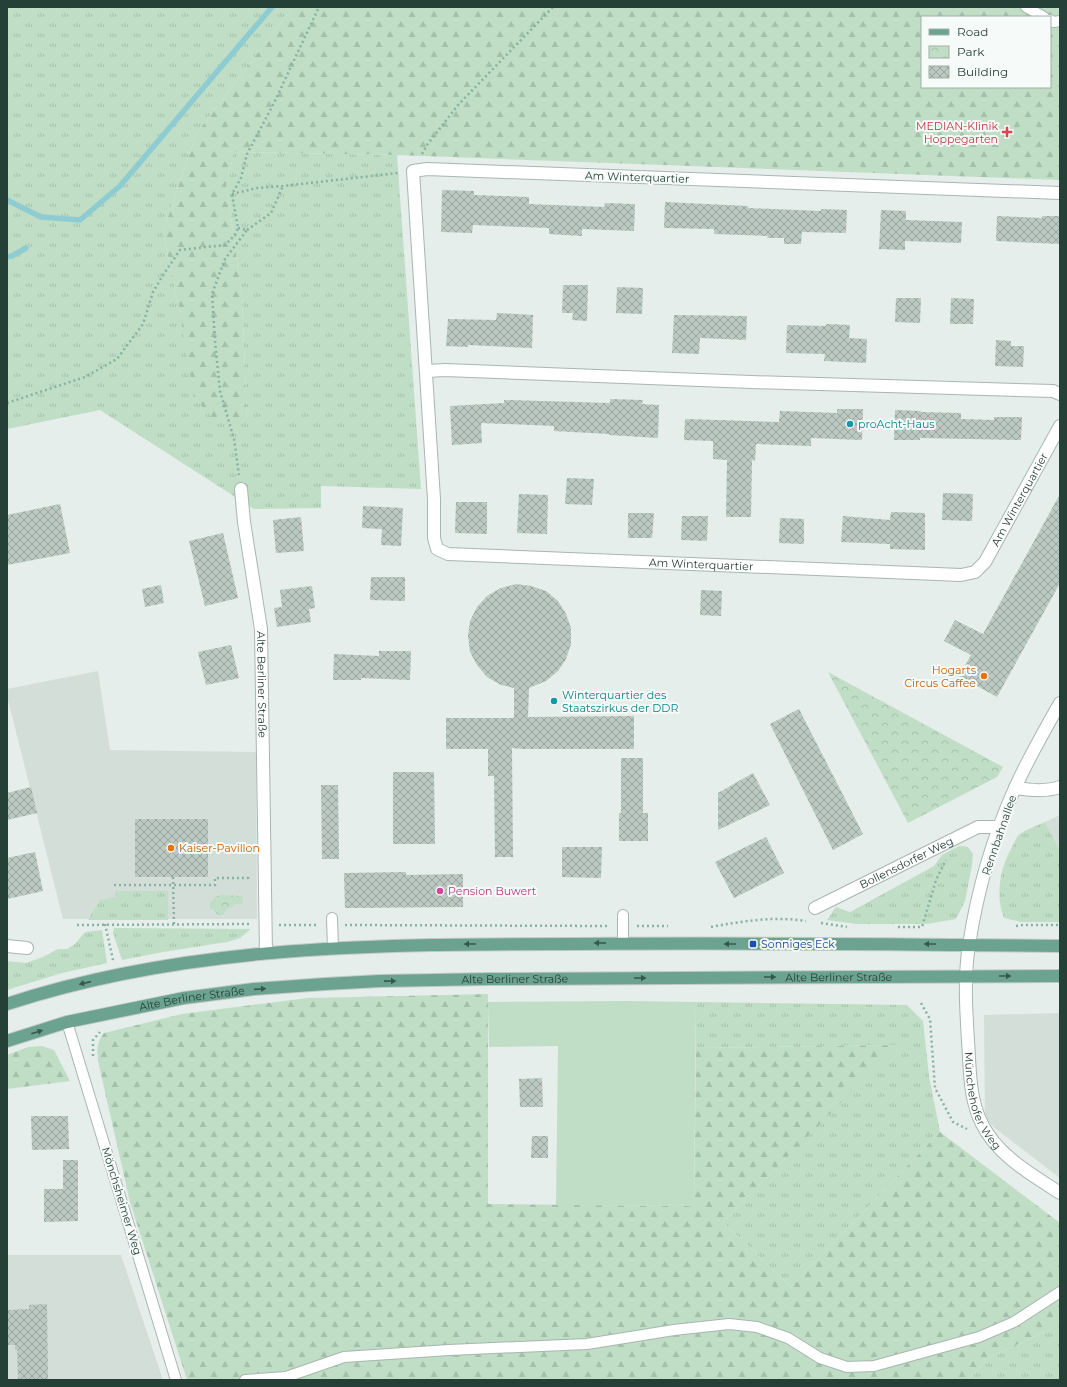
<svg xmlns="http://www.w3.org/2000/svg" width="1067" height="1387" font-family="Montserrat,sans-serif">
	<defs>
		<pattern id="grass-tufts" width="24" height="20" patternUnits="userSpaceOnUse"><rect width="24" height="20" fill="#bfdec5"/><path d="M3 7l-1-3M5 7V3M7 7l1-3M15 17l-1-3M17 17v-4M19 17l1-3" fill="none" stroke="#a4c0aa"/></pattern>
		<pattern id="forest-firs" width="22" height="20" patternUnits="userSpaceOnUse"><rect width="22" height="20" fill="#bfdec5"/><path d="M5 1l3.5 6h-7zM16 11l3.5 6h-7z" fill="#a4c0aa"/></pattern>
		<pattern id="park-crowns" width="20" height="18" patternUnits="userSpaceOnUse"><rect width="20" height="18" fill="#bfdec5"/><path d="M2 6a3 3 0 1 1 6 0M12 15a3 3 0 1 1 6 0" fill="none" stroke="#a4c0aa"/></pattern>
		<pattern id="building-cross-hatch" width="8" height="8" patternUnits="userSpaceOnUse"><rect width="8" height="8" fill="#bbc9c2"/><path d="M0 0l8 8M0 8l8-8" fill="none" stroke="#98a59e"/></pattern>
	</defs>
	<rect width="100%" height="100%" fill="#e5eeea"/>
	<g fill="#d3ded8">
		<polygon points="98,671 110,750 256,752 257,919 63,919 7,696 7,689"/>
		<polygon points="1060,815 1060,851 1045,822"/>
		<polygon points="1060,1013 1060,1178 996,1129 985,1118 984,1015"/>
		<polygon points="7,1255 121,1255 163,1380 7,1380"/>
	</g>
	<g fill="url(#grass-tufts)">
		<polygon points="7,7 293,7 196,134 163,232 180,313 247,422 242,297 226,182 235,152 397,155 421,489 321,486 321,508 254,509 100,410 7,429"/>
		<path d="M1045,822L1060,851V922H1021L1004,918C995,895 1000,868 1012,847C1014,843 1016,837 1020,834C1027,829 1037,826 1045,822Z"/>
		<polygon points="959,846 968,847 973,854 972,865 965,901 956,919 927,924 857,924 827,920 836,907 850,912 934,866 942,855"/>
		<polygon points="115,891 168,891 168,920 88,920 100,900 116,897"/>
		<polygon points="114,928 251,929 240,938 227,942 163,952 122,960 113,933"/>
		<polygon points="102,930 107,963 62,973 7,990 7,961 26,963 43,957 58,949 67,949 75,944 85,932"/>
		<polygon points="696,1002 907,1005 923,1021 929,1076 940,1132 791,1287 723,1222 897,1045 696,1048"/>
		<polygon points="1060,1325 1060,1380 967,1380 990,1357"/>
	</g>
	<g fill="url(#forest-firs)" fill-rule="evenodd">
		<path d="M293,7H1060V180L397,155L235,152L226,182L242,297L247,422L212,417L194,398L180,313L163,232L196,134ZM922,17H1050V87H922Z"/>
		<path d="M488,994V1204L694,1206L696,1048L898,1045L723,1222L791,1287L940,1132L1060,1223V1325L990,1357L967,1380H187L130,1202L98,1061C97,1049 97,1042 104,1033L182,1014L308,998Z"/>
		<polygon points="42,1046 54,1050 70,1081 7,1089 7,1055 28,1047"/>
	</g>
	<g fill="url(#park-crowns)">
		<polygon points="828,672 1003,767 997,777 908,823"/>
		<polygon points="220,895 243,896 243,903 241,904 235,904 233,906 228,908 223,915 219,916 214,910 210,909 210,903 215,897"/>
	</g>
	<polygon fill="#bfdec5" points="627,1001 696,1002 694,1206 556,1205 558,1046 489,1047 488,1002"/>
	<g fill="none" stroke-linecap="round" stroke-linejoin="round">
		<g stroke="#8fccd1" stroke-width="5.5">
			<polyline points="7,200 41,217 80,220 120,186 272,7"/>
			<polyline points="7,257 12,256 26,248"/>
		</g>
	</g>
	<g fill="url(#building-cross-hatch)">
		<polygon points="442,190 474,191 474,195 529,197 529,204 604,207 605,203 635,204 634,231 582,229 582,236 549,234 549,228 473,225 472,233 441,232"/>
		<polygon points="665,202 748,206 748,208 821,211 821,209 847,210 846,233 802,232 801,244 784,244 784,238 767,238 768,236 714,234 714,229 664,228"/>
		<polygon points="881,210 906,211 906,220 962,222 961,243 905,241 905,250 879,249"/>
		<polygon points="997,216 1042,218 1042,216 1060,216 1060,244 996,241"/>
		<polygon points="563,285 588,285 587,321 572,320 573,313 562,313"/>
		<polygon points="617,287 643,288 642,314 616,313"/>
		<polygon points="896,298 921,298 920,323 895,322"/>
		<polygon points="951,298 974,299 973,324 950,324"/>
		<polygon points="497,313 533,315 532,348 468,345 468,347 446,346 448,319 496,320"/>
		<polygon points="674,315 747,316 746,340 700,338 699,354 672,353"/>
		<polygon points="826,324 850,325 849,338 867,339 866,363 824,361 825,354 786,353 787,325 826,326"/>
		<polygon points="996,340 1011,341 1011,346 1024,346 1023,367 995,366"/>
		<polygon points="610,399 643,400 642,404 659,405 658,438 609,435 609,434 554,431 554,426 481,423 482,443 452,445 450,406 504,403 504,400 610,403"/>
		<polygon points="837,409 863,409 862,440 811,438 811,446 756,444 755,461 752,460 751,517 726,517 727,460 713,459 713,441 684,440 685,419 779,422 780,411 837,413"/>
		<polygon points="895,410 921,411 921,412 961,413 961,419 994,420 994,417 1022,417 1021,440 920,438 920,440 894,440"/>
		<polygon points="567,478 594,479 592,505 565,504"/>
		<polygon points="943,493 973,494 972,521 942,520"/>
		<polygon points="519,494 548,495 547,534 517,533"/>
		<polygon points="1060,494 1060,583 997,697 959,676 971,655 944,641 955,620 983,634"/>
		<polygon points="456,502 487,502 487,534 455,533"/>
		<polygon points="60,504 70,553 7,565 7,515"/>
		<polygon points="363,506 403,508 401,546 381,545 382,529 362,528"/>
		<polygon points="891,512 925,513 925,550 890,549 890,544 841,542 843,516 890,520"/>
		<polygon points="628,513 654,513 652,538 628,538"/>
		<polygon points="682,516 708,516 707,541 681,540"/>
		<polygon points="301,517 304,551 276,553 273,520"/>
		<polygon points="780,518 804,519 804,544 779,543"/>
		<polygon points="223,533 238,598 205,606 189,541"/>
		<polygon points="371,577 405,577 405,601 370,600"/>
		<polygon points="516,584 531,586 546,591 558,601 566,614 571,628 571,644 566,659 558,671 546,681 529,688 528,717 634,716 634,749 522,749 512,748 513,857 495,857 494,776 488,776 488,749 446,749 446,718 514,718 514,688 501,685 487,677 477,665 470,652 468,636 470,621 477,607 487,596 501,588"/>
		<polygon points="161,585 164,603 145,607 142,589"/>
		<polygon points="312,586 315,608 309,609 311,622 277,627 274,608 282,607 280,590"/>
		<polygon points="701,590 722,591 721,616 700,615"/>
		<polygon points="231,645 239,678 206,685 198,652"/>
		<polygon points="379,651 411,651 410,680 361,678 361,680 333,680 334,654 379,656"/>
		<polygon points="799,709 863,834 833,850 770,724"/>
		<polygon points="621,758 643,758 643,813 648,813 648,841 619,841 619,813 621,813"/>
		<polygon points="393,772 434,772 435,844 393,844"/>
		<polygon points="753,773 770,805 718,830 718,793"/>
		<polygon points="321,785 338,785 339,859 322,859"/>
		<polygon points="31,787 37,813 7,820 7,793"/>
		<rect x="135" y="819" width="73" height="58"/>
		<polygon points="766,837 784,873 734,898 715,862"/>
		<polygon points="562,847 602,847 601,878 562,877"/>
		<polygon points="35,852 43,891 7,899 7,858"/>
		<polygon points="406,872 406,875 463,874 463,907 345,908 344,873"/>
		<polygon points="542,1078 543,1107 520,1107 519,1079"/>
		<polygon points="31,1116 68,1116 69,1149 32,1150"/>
		<polygon points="532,1136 548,1136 548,1158 531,1158"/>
		<polygon points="63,1160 78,1160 78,1221 44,1222 44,1189 63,1189"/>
		<polygon points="47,1304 48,1380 18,1380 17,1350 15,1350 15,1345 7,1345 7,1310 29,1309 29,1305"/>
	</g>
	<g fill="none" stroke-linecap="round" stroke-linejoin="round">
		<g stroke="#a8b6b0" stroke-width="12">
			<g id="service">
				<polyline points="1026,7 1044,17"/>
				<polyline points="1050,20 1054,22 1060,21"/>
				<polyline points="332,918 333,948"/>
				<polyline points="623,943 623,915"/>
				<polyline points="67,1022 176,1380"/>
				<polyline points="245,1380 286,1377 344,1357 449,1350 587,1344 674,1330 729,1324 757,1327 788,1338 820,1358 847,1367 874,1366 979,1337 1014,1322 1060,1292"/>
			</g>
		</g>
		<g stroke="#a8b6b0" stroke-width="14">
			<g id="minor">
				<path id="s1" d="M1060,193L427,169L413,171L434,499V538L437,549L448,554L961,575L975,572L985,562L1060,426"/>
				<polyline points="427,371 445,370 751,382 1053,391 1060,394"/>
				<path id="s2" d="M241,489L244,522L261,629L266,953"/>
				<path id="s3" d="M1060,703C1044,731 1028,759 1015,788C993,837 977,892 969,945C964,976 966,1009 968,1041C970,1068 969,1099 982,1124C998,1156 1031,1174 1060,1193"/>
				<path d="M1015,788C1030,790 1046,792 1060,787"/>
				<path id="s4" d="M815,908L978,827H1000"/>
				<polyline points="7,946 27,948"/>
			</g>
		</g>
		<g stroke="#c2cac7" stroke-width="14">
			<g id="primary">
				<path d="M7,1004C190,944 385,944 576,944C737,943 899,944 1060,946"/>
				<path id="s5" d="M7,1041L67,1022L184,998L254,989L325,984L380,981L489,979L1060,976"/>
			</g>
		</g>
		<g stroke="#87b1a0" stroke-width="2.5" stroke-dasharray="2 3" stroke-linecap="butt">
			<polyline points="422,154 427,145 458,105 553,7"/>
			<polyline points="232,194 257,188 283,186 398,173"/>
			<polyline points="238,228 247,230 225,259 212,294 215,341 220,391 234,439 239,475"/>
			<polyline points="247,230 271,213 283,186"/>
			<polyline points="7,403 85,377 117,359 143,324 153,292 163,275 180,250 225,245 235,235 238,228 232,194 241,178 247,154 274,103 319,7"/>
			<polyline points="173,877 174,924"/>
			<polyline points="114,885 215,885 215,878 248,878 248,877"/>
			<polyline points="821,923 847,927"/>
			<polyline points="105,924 113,960"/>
			<polyline points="77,925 250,924"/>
			<polyline points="279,925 318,925"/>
			<polyline points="345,925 608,926"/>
			<polyline points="637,926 668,926"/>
			<polyline points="1016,926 1023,925 1060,925"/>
			<path d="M711,927C743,921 774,916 806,921"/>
			<polyline points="898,927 922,927 936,880 946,860"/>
			<polyline points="921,1003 930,1019 935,1088 953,1122 967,1129"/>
			<polyline points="93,1056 93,1040 100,1032"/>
		</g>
		<use href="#service" stroke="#fff" stroke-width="10"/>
		<use href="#minor" stroke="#fff" stroke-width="12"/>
		<use href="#primary" stroke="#6ba290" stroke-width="12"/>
	</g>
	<defs><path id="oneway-solid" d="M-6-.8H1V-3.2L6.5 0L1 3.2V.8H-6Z"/></defs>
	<g fill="#36584c">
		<use href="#oneway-solid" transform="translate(600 943) rotate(180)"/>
		<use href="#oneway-solid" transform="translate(470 944) rotate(-180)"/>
		<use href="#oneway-solid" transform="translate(730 944) rotate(-180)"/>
		<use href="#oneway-solid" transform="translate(930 944) rotate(-180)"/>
		<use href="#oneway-solid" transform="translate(1005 976)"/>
		<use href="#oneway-solid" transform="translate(770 977)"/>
		<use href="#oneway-solid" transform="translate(640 978)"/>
		<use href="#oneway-solid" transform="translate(390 981) rotate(-1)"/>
		<use href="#oneway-solid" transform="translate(85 983) rotate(167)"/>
		<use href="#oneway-solid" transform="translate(260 989) rotate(-4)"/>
		<use href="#oneway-solid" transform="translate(37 1032) rotate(-18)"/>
	</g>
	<path fill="#e0444e" stroke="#f6faf8" stroke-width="1.5" d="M1005 126h4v4h4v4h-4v4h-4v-4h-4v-4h4z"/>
	<g fill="#0f9aa8" stroke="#f6faf8" stroke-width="1.5">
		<circle cx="850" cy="424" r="4"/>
		<circle cx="554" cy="701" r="4"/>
	</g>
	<g fill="#e8710a" stroke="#f6faf8" stroke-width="1.5">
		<circle cx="984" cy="676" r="4"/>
		<circle cx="171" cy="848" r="4"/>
	</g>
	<circle fill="#d1479c" stroke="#f6faf8" stroke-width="1.5" cx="440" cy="891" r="4"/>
	<rect fill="#1a4fb4" stroke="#f6faf8" stroke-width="1.5" x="749" y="940" width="8" height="8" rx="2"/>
	<g text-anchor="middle" stroke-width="4" stroke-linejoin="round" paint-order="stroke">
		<g font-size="11" fill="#be3a42" stroke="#f6faf8" text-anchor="end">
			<text x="998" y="130">MEDIAN-Klinik<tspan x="998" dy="13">Hoppegarten</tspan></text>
		</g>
		<g font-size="11" fill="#254036" stroke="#f6faf8">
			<text transform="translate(637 177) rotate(2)" y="4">Am Winterquartier</text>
			<text dy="4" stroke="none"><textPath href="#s1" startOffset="1652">Am Winterquartier</textPath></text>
			<text dy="4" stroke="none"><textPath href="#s1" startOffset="1292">Am Winterquartier</textPath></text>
			<text dy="4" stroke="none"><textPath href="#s2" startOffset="197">Alte Berliner Straße</textPath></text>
			<text transform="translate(999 835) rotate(-71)" y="4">Rennbahnallee</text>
			<text dy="4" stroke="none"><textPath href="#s4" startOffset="102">Bollensdorfer Weg</textPath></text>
			<text dy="4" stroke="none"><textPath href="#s5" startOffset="838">Alte Berliner Straße</textPath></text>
			<text dy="4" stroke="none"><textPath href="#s5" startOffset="514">Alte Berliner Straße</textPath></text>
			<text dy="4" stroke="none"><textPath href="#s5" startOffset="190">Alte Berliner Straße</textPath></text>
			<text dy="4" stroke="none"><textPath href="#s3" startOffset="419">Münchehofer Weg</textPath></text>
			<text transform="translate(122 1201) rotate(73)" y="4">Mönchsheimer Weg</text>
		</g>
		<g font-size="11" fill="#0d838f" stroke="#f6faf8" text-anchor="start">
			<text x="858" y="428">proAcht-Haus</text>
			<text x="562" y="699">Winterquartier des<tspan x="562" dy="13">Staatszirkus der DDR</tspan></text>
		</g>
		<g font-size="11" fill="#c56008" stroke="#f6faf8" text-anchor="end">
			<text x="976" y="674">Hogarts<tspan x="976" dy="13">Circus Caffee</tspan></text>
			<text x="179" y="852" text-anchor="start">Kaiser-Pavillon</text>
		</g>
		<g font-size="11" fill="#b23c85" stroke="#f6faf8" text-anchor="start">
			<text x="448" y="895">Pension Buwert</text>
		</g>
		<g font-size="11" fill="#164399" stroke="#f6faf8" text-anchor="start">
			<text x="761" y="948">Sonniges Eck</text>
		</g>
	</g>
	<rect width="1067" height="1387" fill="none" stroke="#254036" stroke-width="16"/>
	<rect x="921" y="16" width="130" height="72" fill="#f6faf8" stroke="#a2b0aa"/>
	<rect x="929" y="29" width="20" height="6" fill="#6ba290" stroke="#a2b0aa"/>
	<text x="957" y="36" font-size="12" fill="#254036">Road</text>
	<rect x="929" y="46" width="20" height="12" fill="url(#park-crowns)" stroke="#a2b0aa"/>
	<text x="957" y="56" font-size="12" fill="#254036">Park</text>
	<rect x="929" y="66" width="20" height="12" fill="url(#building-cross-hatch)" stroke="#a2b0aa"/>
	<text x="957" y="76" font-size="12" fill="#254036">Building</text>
</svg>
